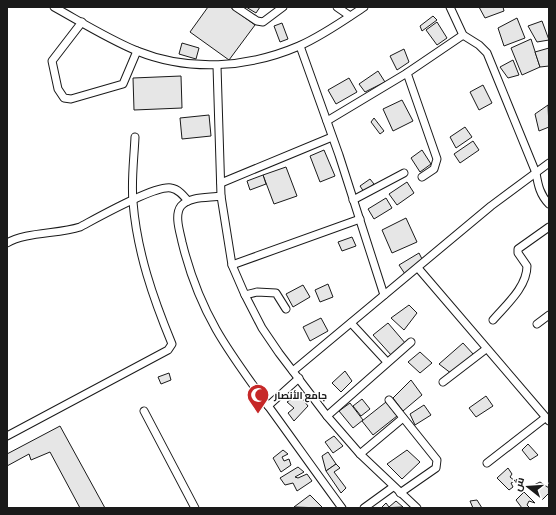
<svg xmlns="http://www.w3.org/2000/svg" width="556" height="515" font-family="Literata,Cairo,serif">
	<rect width="100%" height="100%" fill="#fff"/>
	<g fill="#e6e6e6" stroke="#1a1a1a">
		<polygon points="208,7 230,7 255,25 229,60 190,32"/>
		<polygon points="246,7 260,7 256,13"/>
		<polygon points="479,7 503,7 504,11 485,18"/>
		<polygon points="433,16 437,20 422,31 420,26"/>
		<polygon points="517,18 525,38 504,46 498,28"/>
		<polygon points="542,21 549,40 537,42 528,26"/>
		<polygon points="437,22 447,38 437,45 426,30"/>
		<polygon points="282,23 288,39 280,42 274,26"/>
		<polygon points="531,39 540,67 522,75 511,48"/>
		<polygon points="182,43 199,48 196,59 179,54"/>
		<polygon points="549,48 549,66 540,67 535,52"/>
		<polygon points="404,49 409,62 397,70 390,56"/>
		<polygon points="513,60 519,75 508,78 500,67"/>
		<polygon points="378,71 385,82 365,92 359,84"/>
		<polygon points="181,76 182,108 134,110 133,78"/>
		<polygon points="349,78 357,92 336,104 328,90"/>
		<polygon points="483,85 492,103 479,110 470,92"/>
		<polygon points="402,100 413,121 393,131 383,109"/>
		<polygon points="548,105 549,127 539,131 535,114"/>
		<polygon points="209,115 211,136 182,139 180,118"/>
		<polygon points="374,118 384,131 380,134 371,122"/>
		<polygon points="465,127 472,137 456,148 450,137"/>
		<polygon points="473,141 479,150 460,163 454,154"/>
		<polygon points="324,150 335,176 320,182 310,156"/>
		<polygon points="422,150 431,164 420,172 411,158"/>
		<polygon points="286,167 297,196 274,204 263,175"/>
		<polygon points="263,175 266,184 250,190 247,181"/>
		<polygon points="370,179 374,184 364,192 360,186"/>
		<polygon points="407,182 414,193 397,205 389,194"/>
		<polygon points="386,198 392,208 374,219 368,209"/>
		<polygon points="406,218 417,242 392,253 382,230"/>
		<polygon points="352,237 356,246 342,251 338,242"/>
		<polygon points="419,253 424,263 405,274 399,265"/>
		<polygon points="328,284 333,297 320,302 315,290"/>
		<polygon points="303,285 310,297 293,307 286,294"/>
		<polygon points="409,305 417,313 404,330 391,318"/>
		<polygon points="321,318 328,331 310,341 303,327"/>
		<polygon points="388,323 406,344 392,356 373,335"/>
		<polygon points="463,343 474,355 452,374 439,364"/>
		<polygon points="420,352 432,363 420,373 408,362"/>
		<polygon points="345,371 352,381 341,392 332,383"/>
		<polygon points="169,373 171,380 161,384 158,377"/>
		<polygon points="411,380 422,395 403,411 393,398"/>
		<polygon points="297,396 301,397 308,406 294,421 288,413 294,408 287,402"/>
		<polygon points="486,396 493,406 476,417 469,408"/>
		<polygon points="362,399 370,409 361,416 353,406"/>
		<polygon points="386,402 397,416 373,435 362,421"/>
		<polygon points="350,403 363,420 353,428 339,411"/>
		<polygon points="424,405 431,415 415,425 410,414"/>
		<polygon points="60,426 105,508 80,508 50,452 31,460 29,454 7,466 7,454"/>
		<polygon points="334,436 343,446 333,453 325,442"/>
		<polygon points="528,444 538,455 530,460 522,450"/>
		<polygon points="283,450 288,454 282,457 284,461 289,459 291,465 281,472 273,458"/>
		<polygon points="407,450 420,462 402,479 387,464"/>
		<polygon points="328,452 336,464 326,471 322,456"/>
		<polygon points="336,464 340,468 334,472 346,488 341,493 326,471"/>
		<polygon points="298,467 304,472 295,477 298,478 307,474 312,481 297,491 293,483 285,485 280,478"/>
		<polygon points="508,468 512,474 510,477 515,481 511,483 513,487 509,490 497,478"/>
		<polygon points="540,482 549,488 549,493 542,500 530,487"/>
		<polygon points="524,492 535,503 529,501 527,505 530,508 522,508 516,500"/>
		<polygon points="310,495 323,508 294,507"/>
		<polygon points="477,500 482,508 473,508 470,501"/>
		<polygon points="396,501 403,507 381,508 386,503 389,507"/>
	</g>
	<g fill="none" stroke-linecap="round" stroke-linejoin="round">
		<g stroke="#1a1a1a" stroke-width="9">
			<g id="minor">
				<path d="M54,7C81,22 108,39 137,51C189,72 248,68 299,46C322,36 343,21 364,7"/>
				<polyline points="236,7 257,21 263,22 283,7"/>
				<polyline points="337,7 350,16"/>
				<path d="M450,7L463,35L479,45L487,53L536,173C538,185 540,195 549,204"/>
				<polyline points="82,22 52,61 58,89 64,98 71,99 123,84 137,51"/>
				<polyline points="300,46 339,155 384,295"/>
				<polyline points="217,66 221,196 232,265 245,295 262,328 279,353 327,416 360,454 417,508"/>
				<polyline points="327,121 407,73"/>
				<polyline points="422,177 434,169 437,159 407,73 463,35"/>
				<polyline points="221,183 332,137"/>
				<path d="M221,196C210,198 189,196 181,206C174,215 180,232 182,242C199,312 227,350 269,407C293,440 317,474 342,508"/>
				<polyline points="353,200 404,173"/>
				<path d="M7,243C25,232 59,234 80,227C97,218 155,185 171,188C178,189 183,195 188,201"/>
				<polyline points="232,265 360,219"/>
				<polyline points="418,268 549,421"/>
				<polyline points="245,295 257,292 276,293 286,309"/>
				<path d="M493,320C506,305 527,287 527,266L518,253V249L549,227"/>
				<polyline points="351,323 387,362"/>
				<polyline points="537,324 549,315"/>
				<polyline points="293,371 491,206 549,163"/>
				<polyline points="443,382 486,349"/>
				<polyline points="389,400 437,460 436,468 400,493"/>
				<polyline points="268,406 299,378"/>
				<polyline points="144,411 195,508"/>
				<polyline points="327,416 411,342"/>
				<path d="M7,436L168,350L172,344C153,298 137,252 133,202C131,181 134,159 135,137"/>
				<polyline points="360,454 403,418"/>
				<polyline points="487,463 545,418"/>
				<polyline points="364,508 393,487"/>
			</g>
		</g>
		<use href="#minor" stroke="#fff" stroke-width="7"/>
	</g>
	<defs>
		<g id="mosque-pin" transform="scale(1.15)"><path d="M0 17L-7.5 6A9.5 9.5 0 1 1 7.5 6Z" fill="#c62828" stroke="#fff"/><path d="M3.5-4.9A6 6 0 1 0 3.5 4.9A5 5 0 1 1 3.5-4.9Z" fill="#fff"/></g>
	</defs>
	<g fill-rule="evenodd">
		<use href="#mosque-pin" x="258" y="395"/>
	</g>
	<g text-anchor="middle" stroke-width="3" stroke-linejoin="round" paint-order="stroke">
		<g font-size="10" font-weight="bold" fill="#1a1a1a" stroke="#fff" text-anchor="start">
			<text x="274" y="399">جامع الأنصار</text>
		</g>
	</g>
	<rect width="556" height="515" fill="none" stroke="#1a1a1a" stroke-width="16"/>
	<g transform="translate(528 487) rotate(287)" stroke="#ffffff" stroke-width="3" paint-order="stroke">
	<path d="M0-3L7 15L0 10L-7 15Z" fill="#1a1a1a"/>
	<text y="-6" font-size="11" font-weight="bold" text-anchor="middle" fill="#1a1a1a">ش</text>
	</g>
</svg>
